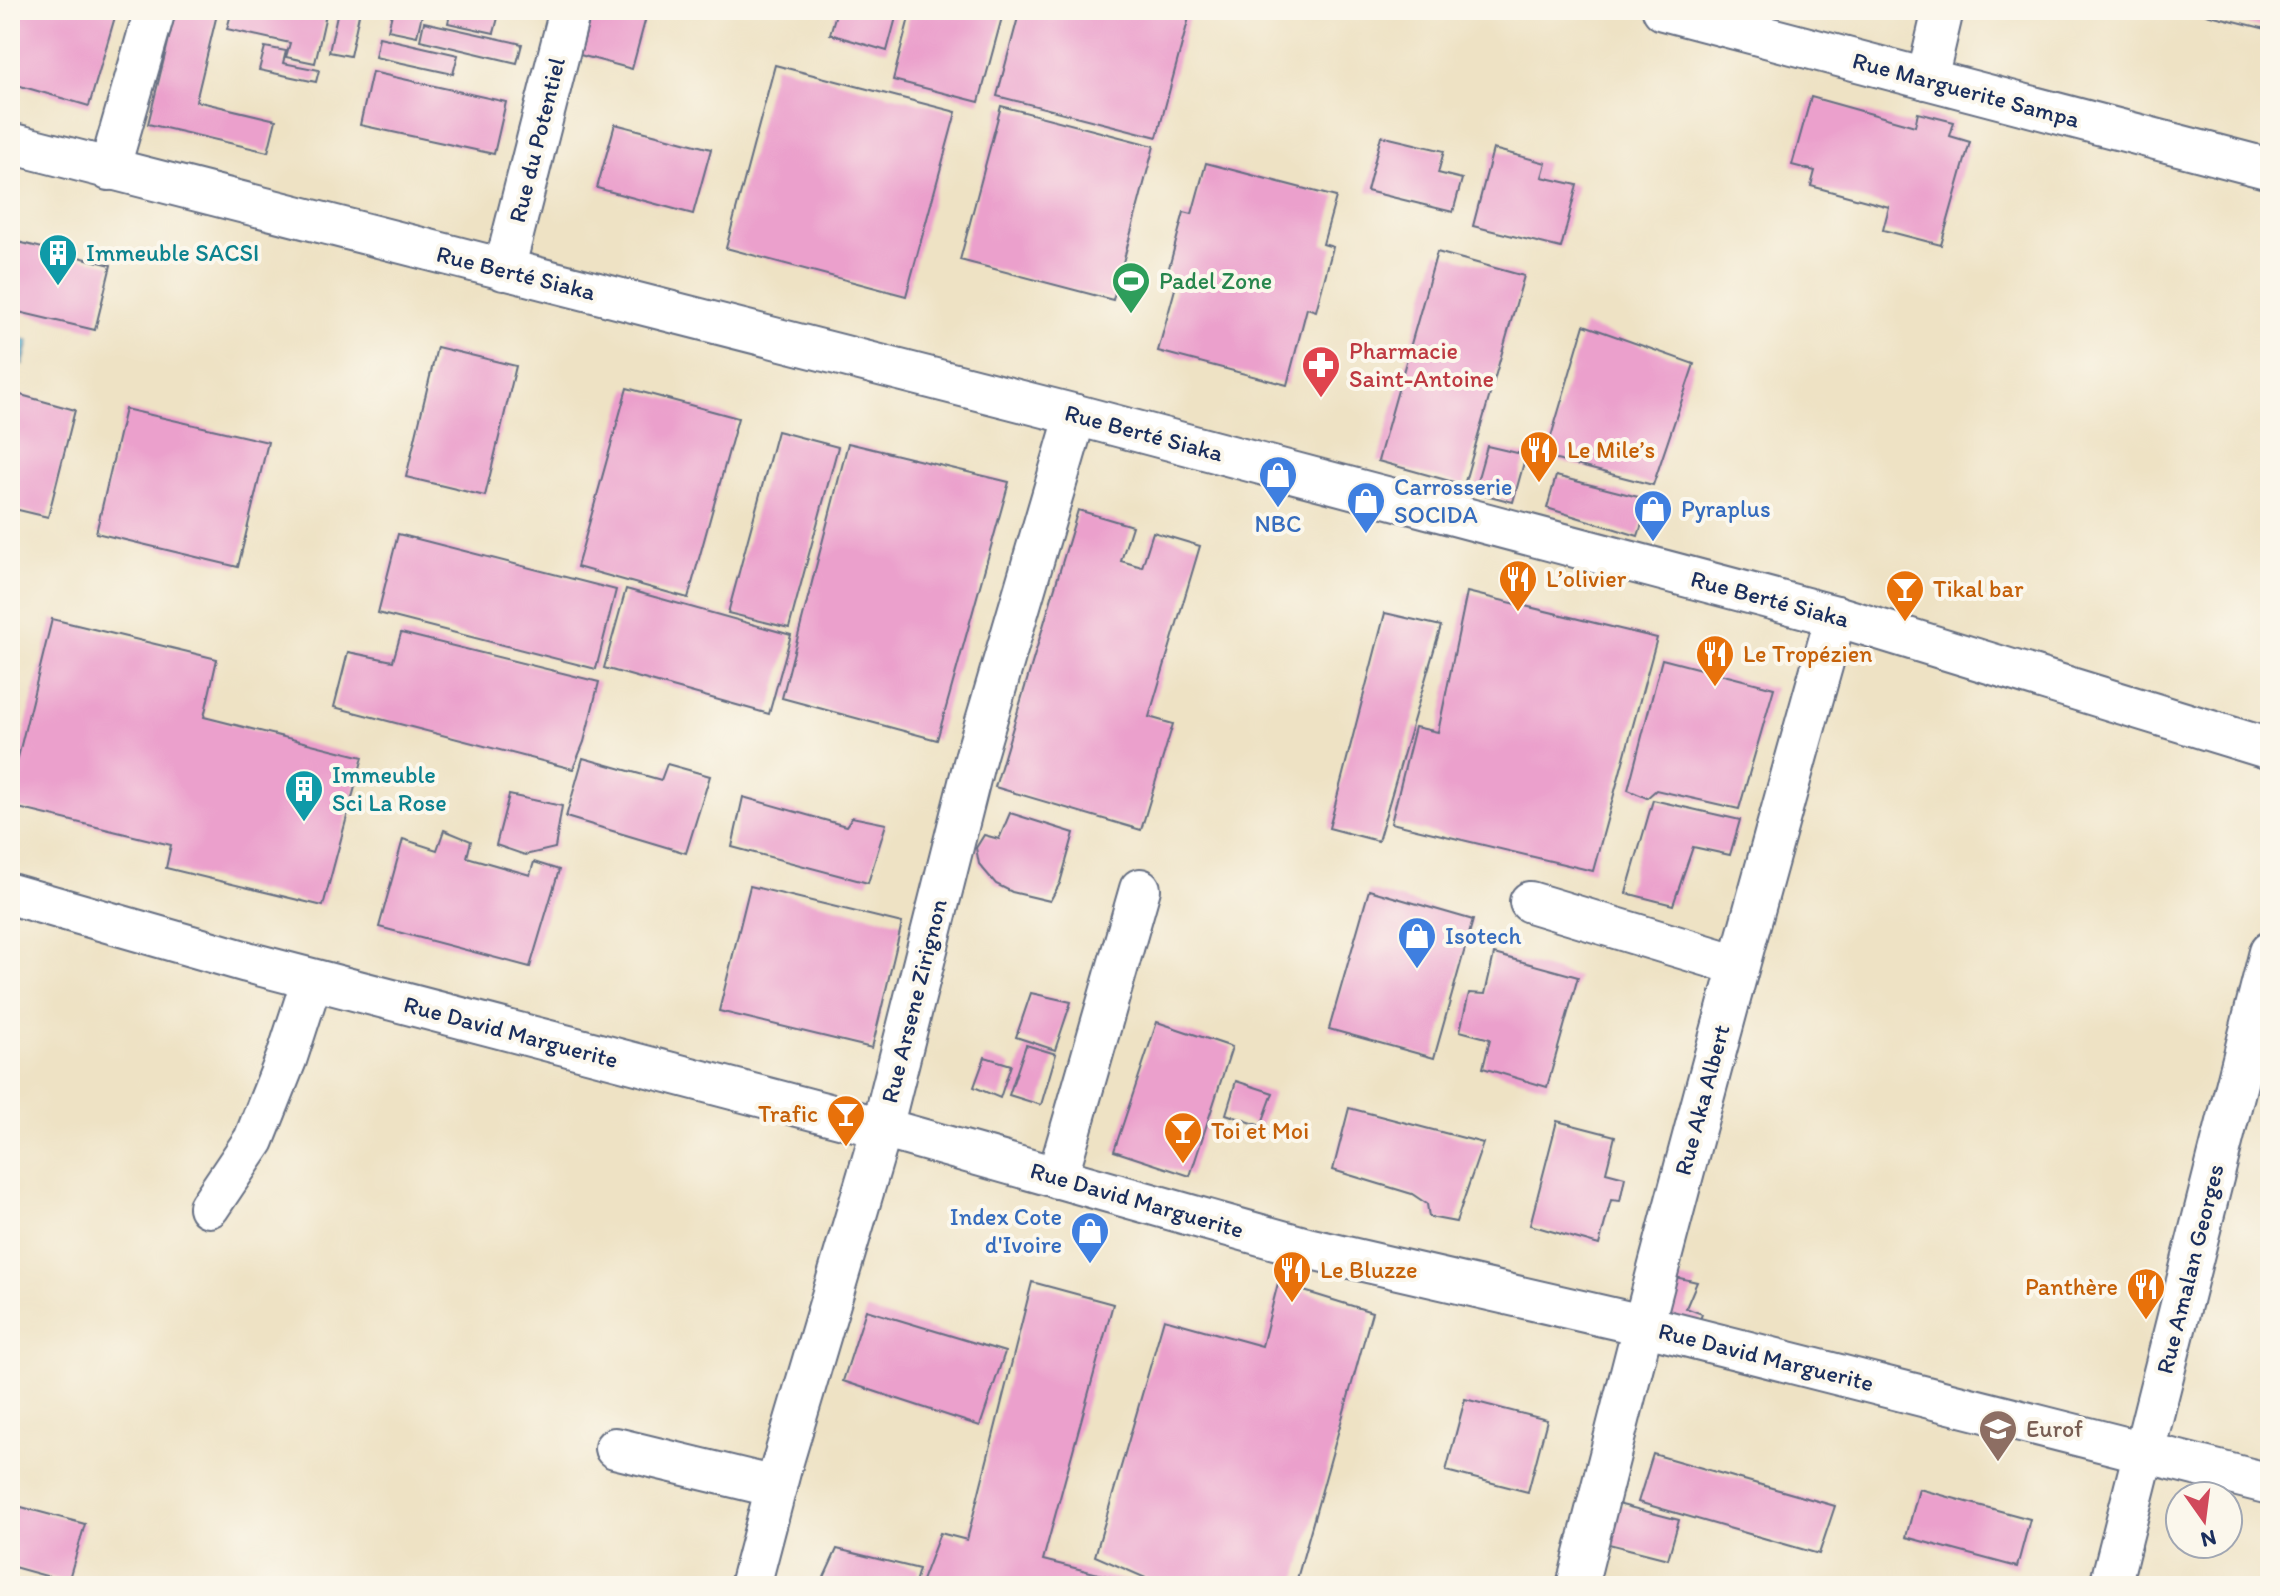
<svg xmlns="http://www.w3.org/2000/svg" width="2280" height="1596" font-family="Itim,sans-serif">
	<rect width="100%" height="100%" fill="#fbf7ec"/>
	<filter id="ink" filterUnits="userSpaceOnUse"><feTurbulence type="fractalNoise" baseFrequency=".0125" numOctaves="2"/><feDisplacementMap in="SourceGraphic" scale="16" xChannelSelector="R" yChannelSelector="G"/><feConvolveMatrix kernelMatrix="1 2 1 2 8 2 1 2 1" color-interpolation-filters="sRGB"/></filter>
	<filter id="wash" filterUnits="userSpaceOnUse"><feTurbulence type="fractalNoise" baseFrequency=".006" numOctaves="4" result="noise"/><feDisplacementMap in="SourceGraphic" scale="32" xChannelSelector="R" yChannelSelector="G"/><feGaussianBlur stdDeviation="1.8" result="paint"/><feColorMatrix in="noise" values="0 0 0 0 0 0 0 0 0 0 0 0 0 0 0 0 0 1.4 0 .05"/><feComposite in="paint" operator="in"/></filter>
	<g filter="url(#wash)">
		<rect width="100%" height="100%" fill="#eee2c4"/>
		<polygon fill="#4aacca" stroke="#326e94" stroke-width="2" points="10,336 29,341 23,364 10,361"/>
		<g id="blocks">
			<g fill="#eba0cc">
				<polygon points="10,10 117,10 89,106 10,83"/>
				<polygon points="176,10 218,10 196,101 276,120 268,152 148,124"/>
				<polygon points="232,10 327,10 315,63 286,57 290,43 227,29"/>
				<polygon points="338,10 360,10 350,56 329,52"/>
				<polygon points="393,10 423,10 417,36 388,30"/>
				<polygon points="451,10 500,10 494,33 448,23"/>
				<polygon points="592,10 648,10 632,69 580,55"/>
				<polygon points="837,10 898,10 887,51 830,34"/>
				<polygon points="911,10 1004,10 979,102 893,80"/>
				<polygon points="1020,10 1191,10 1157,137 997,96"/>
				<polygon points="2207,10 2270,10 2270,30 2206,14"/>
				<polygon points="424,22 522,44 517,63 420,40"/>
				<polygon points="379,37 458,55 453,74 375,57"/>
				<polygon points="265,47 286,51 283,63 319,70 316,82 259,70"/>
				<polygon points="775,65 956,112 906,296 726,248"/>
				<polygon points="372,72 506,102 494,154 360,125"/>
				<polygon points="1811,97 1915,126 1918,113 1954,122 1950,136 1970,142 1941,245 1883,230 1889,207 1811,186 1815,171 1792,165"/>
				<polygon points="1001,106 1154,146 1113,300 960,260"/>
				<polygon points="615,124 711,149 693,214 597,188"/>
				<polygon points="1381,136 1444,151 1438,173 1462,179 1453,212 1367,191"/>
				<polygon points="1493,149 1546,163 1542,177 1577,185 1561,248 1473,226"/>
				<polygon points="1206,163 1336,197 1323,244 1333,247 1316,311 1307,308 1287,385 1158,351 1178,278 1167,275 1184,212 1192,214"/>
				<polygon points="10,240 111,265 95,330 10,310"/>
				<polygon points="1437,252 1524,276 1464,485 1378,461"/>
				<polygon points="1584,325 1694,364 1653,485 1545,457"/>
				<polygon points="437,347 516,366 485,496 406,477"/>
				<polygon points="627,388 738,418 688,598 577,567"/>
				<polygon points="10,392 75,410 48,517 10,508"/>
				<polygon points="125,409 268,442 238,567 96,533"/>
				<polygon points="777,431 838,447 789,628 728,613"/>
				<polygon points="848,443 1009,482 937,740 782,698"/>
				<polygon points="1487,446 1526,455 1513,502 1474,492"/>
				<polygon points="1556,476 1650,500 1638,536 1547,508"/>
				<polygon points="1078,510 1132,526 1121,561 1142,567 1153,532 1200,546 1149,717 1173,724 1141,830 995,787"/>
				<polygon points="398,534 616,590 596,669 378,613"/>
				<polygon points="626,589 791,635 769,714 604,668"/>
				<polygon points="1467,592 1657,638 1593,871 1391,823 1415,727 1438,732"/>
				<polygon points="1385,613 1441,626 1378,841 1329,828"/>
				<polygon points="52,619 217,659 204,717 363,757 323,906 166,868 171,845 10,806 10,790"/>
				<polygon points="401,633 599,682 584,742 573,769 334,707 348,652 393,661"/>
				<polygon points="1662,659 1774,688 1739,809 1656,790 1647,798 1628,790"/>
				<polygon points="583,758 661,780 667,764 710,776 686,853 566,817"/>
				<polygon points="509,795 562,806 555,848 525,855 496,845"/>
				<polygon points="743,797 846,826 852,817 886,824 868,883 732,847"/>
				<polygon points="1653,800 1740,820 1730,855 1693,847 1673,905 1626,893"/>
				<polygon points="1010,813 1074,833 1060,883 1050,901 1012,892 996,884 979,864 976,848 984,835 999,839"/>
				<polygon points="444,830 471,841 467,857 530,875 534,862 559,870 530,967 379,927 403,839 437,850"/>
				<polygon points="750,886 902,923 872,1048 719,1011"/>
				<polygon points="1369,890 1473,920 1434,1058 1329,1029"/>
				<polygon points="1494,954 1578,977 1547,1087 1483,1068 1490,1039 1460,1031 1469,993 1485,994"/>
				<polygon points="1031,993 1071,1002 1055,1050 1016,1037"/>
				<polygon points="1157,1022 1232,1047 1190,1176 1114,1151"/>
				<polygon points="1026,1045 1056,1054 1041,1105 1009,1095"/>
				<polygon points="985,1057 1011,1065 1000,1098 974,1087"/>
				<polygon points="1236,1081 1273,1093 1261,1126 1226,1114"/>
				<polygon points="1349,1108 1483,1143 1456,1222 1429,1217 1427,1204 1412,1194 1333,1170"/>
				<polygon points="1557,1121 1615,1136 1606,1172 1625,1177 1620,1201 1611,1200 1599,1245 1530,1225"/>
				<polygon points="1662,1274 1697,1282 1686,1308 1702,1314 1696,1331 1653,1320"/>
				<polygon points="1032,1282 1113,1304 1043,1560 1146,1586 920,1586 940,1533 967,1540"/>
				<polygon points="1278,1283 1372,1312 1295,1586 1164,1586 1095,1556 1164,1319 1262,1346"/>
				<polygon points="866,1310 1005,1352 980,1426 843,1381"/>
				<polygon points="1465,1399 1547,1420 1528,1492 1446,1471"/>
				<polygon points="1653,1454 1835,1506 1819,1554 1638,1502"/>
				<polygon points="1919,1489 2030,1519 2017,1567 1906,1537"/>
				<polygon points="1610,1502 1679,1520 1668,1559 1601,1542"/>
				<polygon points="10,1504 85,1524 68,1582 10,1566"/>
				<polygon points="837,1549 919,1569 914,1586 820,1586"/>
			</g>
		</g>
	</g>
	<g filter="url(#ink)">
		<use href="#blocks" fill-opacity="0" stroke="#656e82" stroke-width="2"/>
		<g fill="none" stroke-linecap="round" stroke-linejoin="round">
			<g stroke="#656e82" stroke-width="44">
				<g id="minor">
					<polyline points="1663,10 2270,169"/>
					<polyline points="1927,79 1943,10"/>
					<polyline points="10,143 1076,415 1836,616 2270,749"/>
					<polyline points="109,170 155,10"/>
					<polyline points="504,270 570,10"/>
					<polyline points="10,894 247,962 882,1128 1307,1248 1642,1325 2270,1484"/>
					<polyline points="1530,902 1738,965"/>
					<polyline points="1057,1178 1140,889"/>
					<polyline points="209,1207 254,1140 287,1057 312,980"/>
					<polyline points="615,1448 776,1487"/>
					<polyline points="750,1586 781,1468 882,1128 976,755 1076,415"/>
					<path d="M1577,1586C1658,1261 1745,938 1836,616"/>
					<polyline points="2110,1586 2270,952"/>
				</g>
			</g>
			<use href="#minor" stroke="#fff" stroke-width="40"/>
		</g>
	</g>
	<defs>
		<g id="building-pin" transform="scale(2)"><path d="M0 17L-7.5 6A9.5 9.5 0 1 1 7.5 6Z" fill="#0f9aa8" stroke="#fbf7ec"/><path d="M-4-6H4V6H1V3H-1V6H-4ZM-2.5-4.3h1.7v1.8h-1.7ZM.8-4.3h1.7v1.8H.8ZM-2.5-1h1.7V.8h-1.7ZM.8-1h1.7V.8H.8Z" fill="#fff"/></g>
		<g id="stadium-pin" transform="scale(2)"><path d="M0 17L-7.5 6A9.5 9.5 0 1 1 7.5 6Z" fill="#2e9e5b" stroke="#fbf7ec"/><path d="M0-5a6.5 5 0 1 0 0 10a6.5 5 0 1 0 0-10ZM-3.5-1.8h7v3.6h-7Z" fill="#fff"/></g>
		<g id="pharmacy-pin" transform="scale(2)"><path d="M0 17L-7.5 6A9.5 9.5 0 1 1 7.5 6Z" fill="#e0444e" stroke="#fbf7ec"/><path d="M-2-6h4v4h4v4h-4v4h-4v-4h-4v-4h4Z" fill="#fff"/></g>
		<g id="restaurant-pin" transform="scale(2)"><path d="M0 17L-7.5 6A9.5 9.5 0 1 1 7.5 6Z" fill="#e8710a" stroke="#fbf7ec"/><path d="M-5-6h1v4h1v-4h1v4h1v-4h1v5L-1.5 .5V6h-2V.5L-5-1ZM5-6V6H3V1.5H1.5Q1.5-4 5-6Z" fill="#fff"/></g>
		<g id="shop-pin" transform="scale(2)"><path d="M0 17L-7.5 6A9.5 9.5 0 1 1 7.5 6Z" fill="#3f7fe0" stroke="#fbf7ec"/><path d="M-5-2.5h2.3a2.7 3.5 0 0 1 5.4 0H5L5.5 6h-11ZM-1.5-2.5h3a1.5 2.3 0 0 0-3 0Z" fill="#fff"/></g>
		<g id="bar-pin" transform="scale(2)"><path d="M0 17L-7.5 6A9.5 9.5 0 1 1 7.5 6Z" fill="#e8710a" stroke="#fbf7ec"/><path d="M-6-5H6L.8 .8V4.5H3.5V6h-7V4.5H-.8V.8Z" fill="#fff"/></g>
		<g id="school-pin" transform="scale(2)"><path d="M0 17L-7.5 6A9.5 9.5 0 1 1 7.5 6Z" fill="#8d6e63" stroke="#fbf7ec"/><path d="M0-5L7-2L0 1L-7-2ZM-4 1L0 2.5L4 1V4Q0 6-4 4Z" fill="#fff"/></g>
	</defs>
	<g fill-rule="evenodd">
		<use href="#building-pin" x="58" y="253"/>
		<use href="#stadium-pin" x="1131" y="281"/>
		<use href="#pharmacy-pin" x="1321" y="365"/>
		<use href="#restaurant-pin" x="1539" y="450"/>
		<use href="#shop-pin" x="1278" y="475"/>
		<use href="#shop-pin" x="1366" y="501"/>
		<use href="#shop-pin" x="1653" y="509"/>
		<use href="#restaurant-pin" x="1518" y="579"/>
		<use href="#bar-pin" x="1905" y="589"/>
		<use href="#restaurant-pin" x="1715" y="654"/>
		<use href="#building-pin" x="304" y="789"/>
		<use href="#shop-pin" x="1417" y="936"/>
		<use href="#bar-pin" x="846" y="1114"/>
		<use href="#bar-pin" x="1183" y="1131"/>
		<use href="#shop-pin" x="1090" y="1231"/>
		<use href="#restaurant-pin" x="1292" y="1270"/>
		<use href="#restaurant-pin" x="2146" y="1287"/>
		<use href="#school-pin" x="1998" y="1429"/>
	</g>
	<g text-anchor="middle" stroke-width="8" stroke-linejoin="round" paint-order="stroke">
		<g font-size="24" fill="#1b2f5e" stroke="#fbf7ec">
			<text transform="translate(1966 90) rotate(15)" y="8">Rue Marguerite Sampa</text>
			<text transform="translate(537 140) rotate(-76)" y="8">Rue du Potentiel</text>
			<text transform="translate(516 273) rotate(14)" y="8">Rue Berté Siaka</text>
			<text transform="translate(1144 433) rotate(15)" y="8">Rue Berté Siaka</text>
			<text transform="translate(1770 599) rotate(15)" y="8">Rue Berté Siaka</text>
			<text transform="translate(914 1001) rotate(-76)" y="8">Rue Arsene Zirignon</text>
			<text transform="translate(511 1032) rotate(15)" y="8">Rue David Marguerite</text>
			<text transform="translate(1702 1100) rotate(-75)" y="8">Rue Aka Albert</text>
			<text transform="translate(1137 1200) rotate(16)" y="8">Rue David Marguerite</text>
			<text transform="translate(2190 1269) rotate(-76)" y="8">Rue Amalan Georges</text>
			<text transform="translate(1766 1357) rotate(14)" y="8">Rue David Marguerite</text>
		</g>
		<g font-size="24" fill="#0d838f" stroke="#fbf7ec" text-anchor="start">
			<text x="86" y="261">Immeuble SACSI</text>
			<text x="332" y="783">Immeuble<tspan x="332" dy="28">Sci La Rose</tspan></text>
		</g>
		<g font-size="24" fill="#27864d" stroke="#fbf7ec" text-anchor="start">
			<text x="1159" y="289">Padel Zone</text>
		</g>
		<g font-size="24" fill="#be3a42" stroke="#fbf7ec" text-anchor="start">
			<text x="1349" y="359">Pharmacie<tspan x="1349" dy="28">Saint-Antoine</tspan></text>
		</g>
		<g font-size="24" fill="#c56008" stroke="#fbf7ec" text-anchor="start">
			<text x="1567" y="458">Le Mile’s</text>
			<text x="1546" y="587">L’olivier</text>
			<text x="1933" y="597">Tikal bar</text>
			<text x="1743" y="662">Le Tropézien</text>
			<text x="818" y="1122" text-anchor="end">Trafic</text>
			<text x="1211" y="1139">Toi et Moi</text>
			<text x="1320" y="1278">Le Bluzze</text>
			<text x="2118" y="1295" text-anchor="end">Panthère</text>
		</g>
		<g font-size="24" fill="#366cbe" stroke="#fbf7ec" text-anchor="start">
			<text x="1394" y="495">Carrosserie<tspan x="1394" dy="28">SOCIDA</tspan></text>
			<text x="1681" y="517">Pyraplus</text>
			<text x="1278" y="532" text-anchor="middle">NBC</text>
			<text x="1445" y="944">Isotech</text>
			<text x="1062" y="1225" text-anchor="end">Index Cote<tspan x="1062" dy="28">d'Ivoire</tspan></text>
		</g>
		<g font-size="24" fill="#785e54" stroke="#fbf7ec" text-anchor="start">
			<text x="2026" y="1437">Eurof</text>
		</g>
	</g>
	<rect width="2280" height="1596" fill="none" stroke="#fbf7ec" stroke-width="40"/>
	<g transform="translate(2204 1520) rotate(166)"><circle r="38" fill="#fbf7ec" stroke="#a1a7b3" stroke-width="2"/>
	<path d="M0-6L14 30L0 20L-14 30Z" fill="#d1495b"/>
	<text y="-12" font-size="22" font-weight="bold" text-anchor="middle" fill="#1b2f5e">N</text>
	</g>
</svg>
